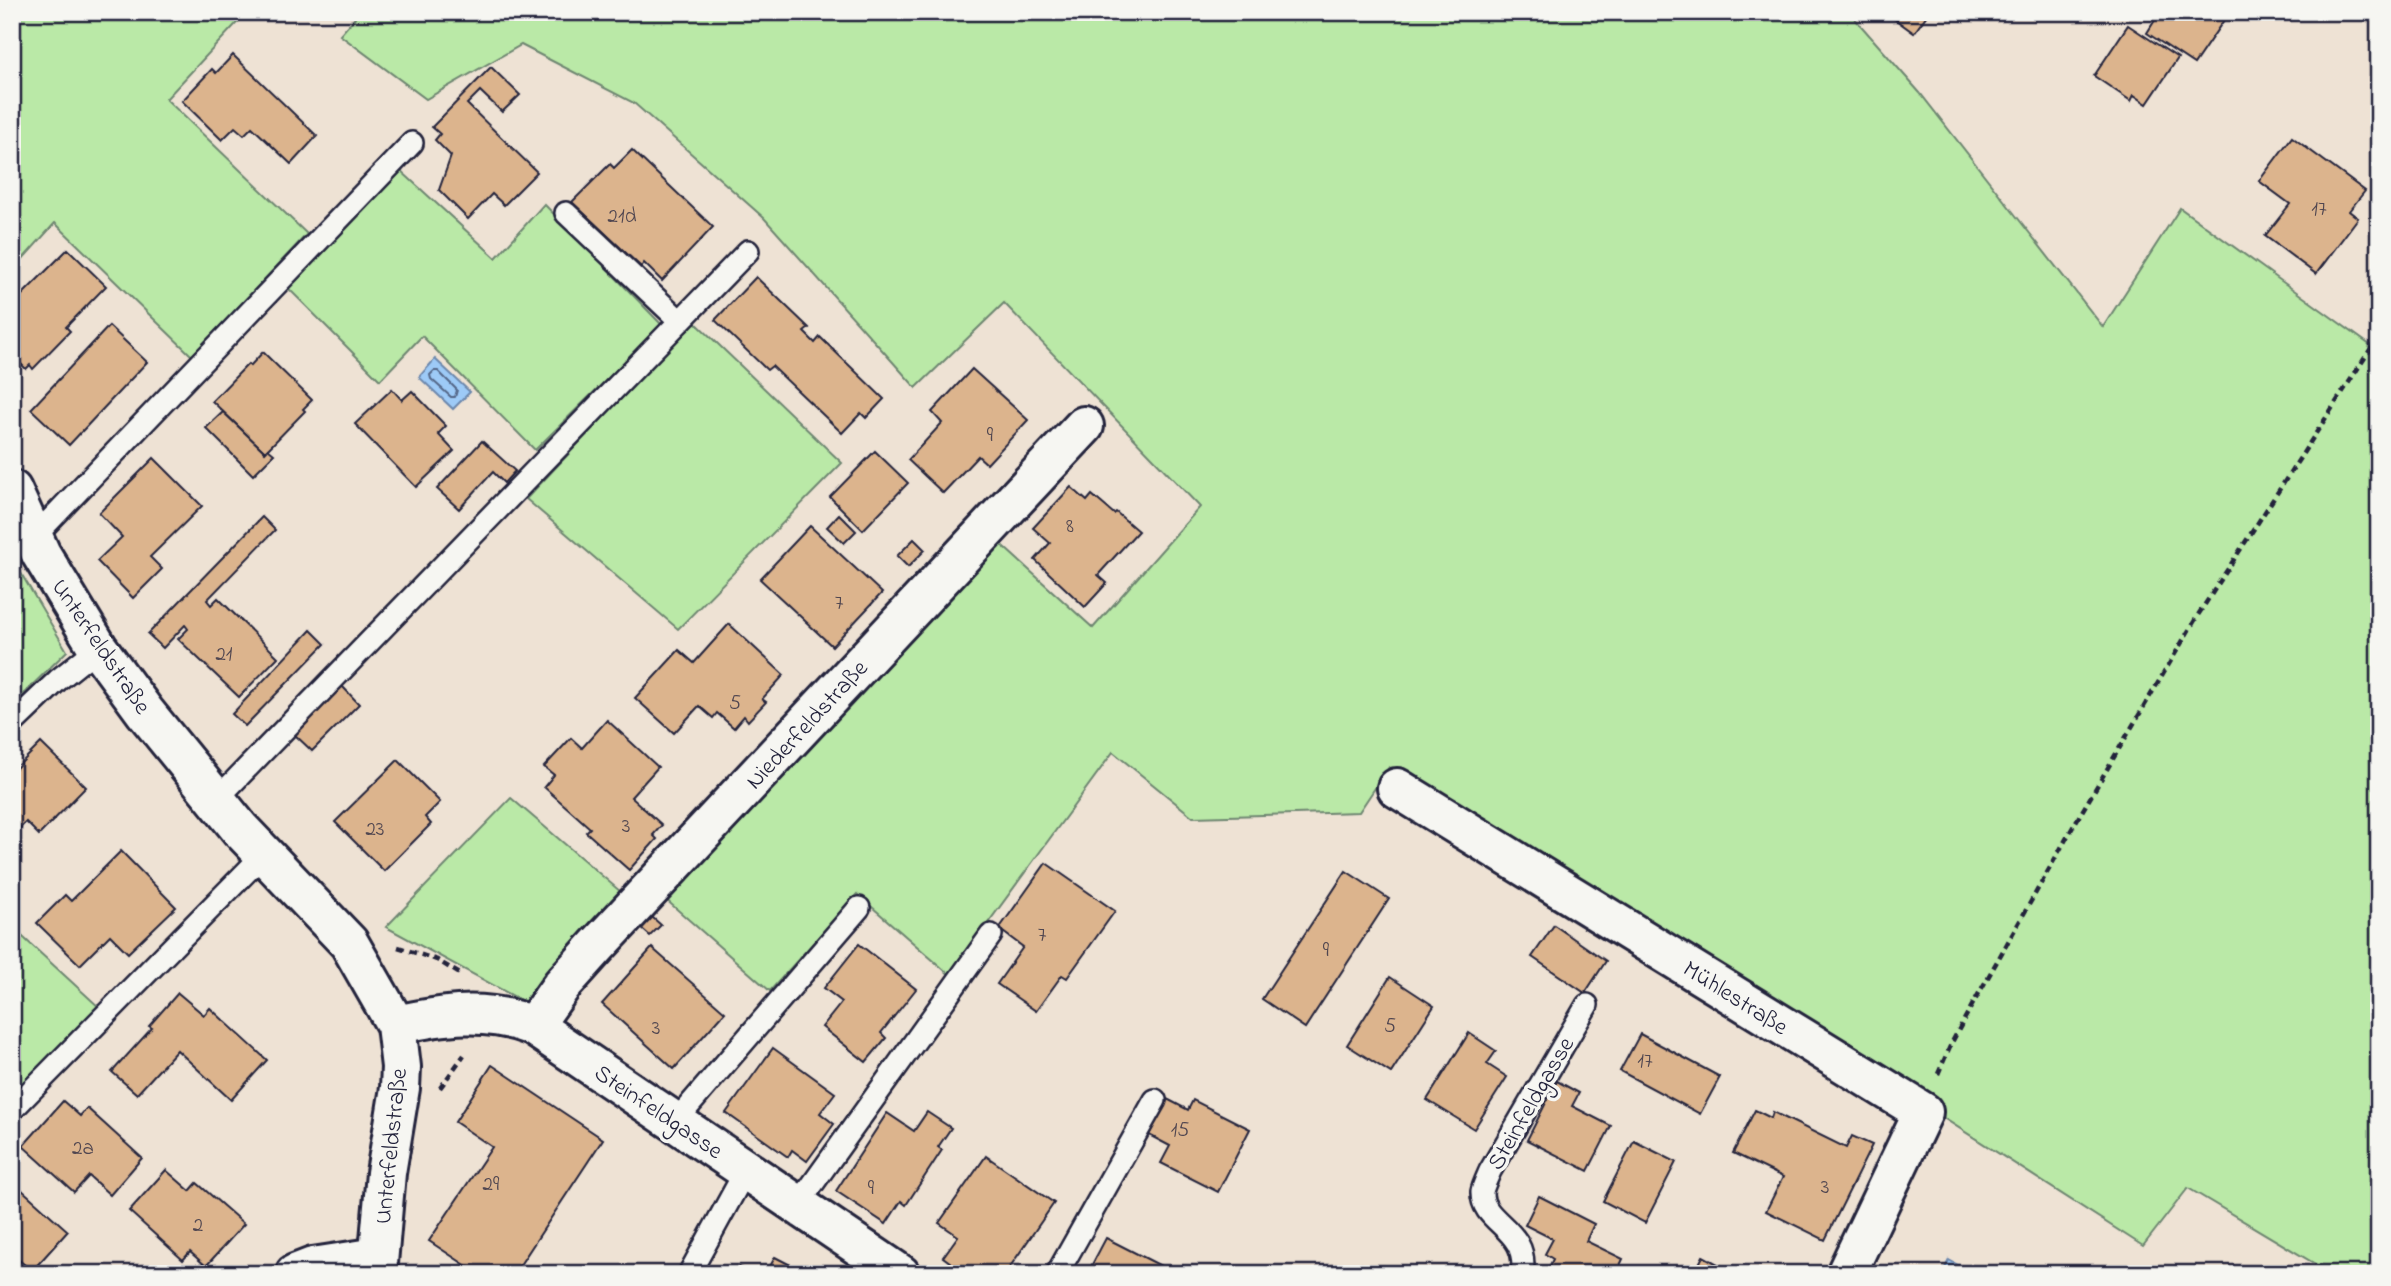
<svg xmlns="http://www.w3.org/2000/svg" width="2391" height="1286" font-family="'Indie Flower',sans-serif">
	<rect width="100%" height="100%" fill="#eee2d4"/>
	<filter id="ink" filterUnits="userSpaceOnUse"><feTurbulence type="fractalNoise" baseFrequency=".0143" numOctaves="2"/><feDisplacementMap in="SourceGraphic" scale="14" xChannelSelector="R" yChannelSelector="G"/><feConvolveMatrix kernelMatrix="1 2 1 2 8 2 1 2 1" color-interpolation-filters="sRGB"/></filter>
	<g filter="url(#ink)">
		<g fill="#bae9a7" stroke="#6e8671" stroke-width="2">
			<polygon points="12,12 247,12 166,99 307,234 192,356 55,223 12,271"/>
			<polygon points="360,12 1849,12 1920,93 2103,327 2180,208 2377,350 2379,349 2379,1274 2332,1274 2188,1188 2143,1246 1544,862 1389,767 1359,812 1193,817 1113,752 950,975 857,894 770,991 664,898 995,539 1093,628 1200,507 1004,303 916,388 764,218 634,103 521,45 426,99 340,35"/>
			<polygon points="400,170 496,258 544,204 662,325 535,450 422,336 380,380 287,287"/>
			<polygon points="694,321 842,463 678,629 526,499"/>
			<polygon points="12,558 67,651 12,705"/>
			<polygon points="511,798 621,892 528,1004 386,927"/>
			<polygon points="12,927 100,1008 12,1099"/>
		</g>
		<g fill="#9dcaf7" stroke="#6c87ac" stroke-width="2">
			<polygon points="435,359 470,392 453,409 419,377"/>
			<polygon points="1949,1260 1974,1274 1942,1274"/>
		</g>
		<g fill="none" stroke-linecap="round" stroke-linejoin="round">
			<polygon stroke="#536586" stroke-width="2" points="434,371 438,371 457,390 455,397 451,397 431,379 430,375"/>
		</g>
		<g fill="#dcb48d" stroke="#22223b" stroke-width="2">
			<polygon points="1885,12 1929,12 1914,33"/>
			<polygon points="2160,12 2226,12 2228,14 2194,64 2147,33"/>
			<polygon points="2128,25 2178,58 2147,104 2134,95 2131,101 2094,76"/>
			<polygon points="233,55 317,136 291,164 252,127 244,135 235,127 222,140 182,101 212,69 216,73"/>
			<polygon points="491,67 520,95 502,112 480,91 467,104 537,172 504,205 492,194 468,219 439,190 451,156 435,140 440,134 432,127"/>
			<polygon points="2292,137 2365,191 2349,211 2358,218 2316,274 2265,236 2290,204 2259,181"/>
			<polygon points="632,150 713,227 662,281 644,263 641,267 572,202 610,164 614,168"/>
			<polygon points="68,249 106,286 66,327 70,331 33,369 30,365 26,369 12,355 12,305"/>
			<polygon points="756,277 809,328 804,332 815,343 820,337 884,399 866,418 861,413 842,433 772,366 767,370 715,320"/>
			<polygon points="109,326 147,362 69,445 31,409"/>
			<polygon points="263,352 312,400 303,409 305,411 265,452 212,401 248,364 250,366"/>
			<polygon points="972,369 1028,420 987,464 978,456 943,493 908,460 942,423 932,412"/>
			<polygon points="392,389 402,400 412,391 446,426 438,434 454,451 416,487 355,424"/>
			<polygon points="223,412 265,452 268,449 274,454 253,475 206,428"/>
			<polygon points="482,441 515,471 504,483 493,472 459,509 437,489"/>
			<polygon points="875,451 908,483 863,530 830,497"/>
			<polygon points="154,458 202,506 150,557 162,569 133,598 97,561 122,537 99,513"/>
			<polygon points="1071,487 1087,501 1092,495 1114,514 1116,512 1138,531 1098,575 1107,583 1085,607 1035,560 1050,543 1033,528"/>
			<polygon points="839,514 856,531 844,543 827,527"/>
			<polygon points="262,517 275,530 207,600 211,605 218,598 278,657 239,697 178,639 188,629 185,625 163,648 148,634"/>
			<polygon points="810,526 882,593 832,646 760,579"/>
			<polygon points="914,539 925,550 908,567 897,556"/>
			<polygon points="729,624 784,675 762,699 766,702 748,721 744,716 734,728 717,713 713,718 699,706 674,733 635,698 679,650 694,663"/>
			<polygon points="311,630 325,644 245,726 232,714"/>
			<polygon points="342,686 359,704 312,751 294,734"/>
			<polygon points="607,720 658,767 631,797 662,825 653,835 657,839 629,870 586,832 590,828 544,787 554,775 544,767 571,738 582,748"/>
			<polygon points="41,743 86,787 39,835 26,822 12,836 12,772"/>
			<polygon points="398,760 440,802 425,817 431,824 384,871 335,822"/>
			<polygon points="121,851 176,907 128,953 110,935 80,965 37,923 65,895 71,901"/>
			<polygon points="1046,863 1115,911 1067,978 1062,975 1036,1011 997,984 1023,947 999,929"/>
			<polygon points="1346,871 1389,899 1305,1028 1262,999"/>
			<polygon points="652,917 661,925 650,936 641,928"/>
			<polygon points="1554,925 1606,961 1585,993 1532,957"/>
			<polygon points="859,944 916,989 881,1033 886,1038 866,1062 822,1027 842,1002 824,988"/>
			<polygon points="652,948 725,1012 674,1069 602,1004"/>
			<polygon points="1390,977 1434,1006 1391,1073 1347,1045"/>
			<polygon points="178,993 204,1015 210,1008 267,1060 231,1100 177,1050 137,1094 112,1072 152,1028 149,1026"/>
			<polygon points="1469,1033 1496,1051 1487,1064 1507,1077 1474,1129 1427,1100"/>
			<polygon points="1640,1034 1720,1077 1700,1114 1620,1071"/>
			<polygon points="773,1048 835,1093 820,1113 834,1124 807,1161 792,1150 788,1157 726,1113"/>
			<polygon points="492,1065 603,1139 514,1274 479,1274 429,1241 492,1147 455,1122"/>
			<polygon points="1557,1081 1579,1093 1572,1106 1611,1126 1588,1171 1527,1140"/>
			<polygon points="1167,1099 1188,1110 1193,1100 1250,1129 1218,1192 1161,1163 1170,1146 1149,1135"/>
			<polygon points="63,1101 80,1116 87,1108 142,1158 110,1195 89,1176 74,1192 23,1146"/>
			<polygon points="1755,1110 1771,1118 1773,1112 1846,1148 1852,1136 1872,1145 1825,1240 1766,1211 1783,1177 1733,1153"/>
			<polygon points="927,1112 951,1128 938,1147 942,1150 906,1205 901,1201 886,1224 836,1191 887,1113 914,1131"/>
			<polygon points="1634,1141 1676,1162 1645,1223 1603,1201"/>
			<polygon points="986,1156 1054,1203 1005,1274 966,1274 943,1257 958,1236 939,1223"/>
			<polygon points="166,1170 190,1191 197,1183 244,1224 206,1266 190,1252 183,1260 129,1211"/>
			<polygon points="12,1181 68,1231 32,1271 12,1254"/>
			<polygon points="1539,1196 1594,1224 1586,1241 1623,1259 1616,1274 1552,1274 1547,1271 1553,1259 1545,1254 1553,1239 1525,1225"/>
			<polygon points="1106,1238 1163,1267 1159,1274 1087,1274"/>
			<polygon points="1703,1256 1736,1274 1694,1274"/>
			<polygon points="775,1257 808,1274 766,1274"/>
			<polygon points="1362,1264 1381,1273 1384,1266 1400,1274 1357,1274"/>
			<polygon points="739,1267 754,1274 735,1274"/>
		</g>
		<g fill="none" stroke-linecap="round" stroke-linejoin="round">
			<g stroke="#22223b" stroke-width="26">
				<g id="lane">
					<polyline points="566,213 680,321"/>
					<polyline points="34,537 412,143"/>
					<polyline points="12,724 58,680 98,648"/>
					<polyline points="216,800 748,251"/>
					<polyline points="12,1110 264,854"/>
					<polyline points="675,1122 859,908"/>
					<polyline points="797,1206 991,935"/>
					<polyline points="689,1274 746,1170"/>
					<polyline points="1057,1274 1155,1100"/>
					<path d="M1522,1274C1530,1228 1481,1224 1482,1192C1483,1186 1487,1178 1490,1171L1587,1005"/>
				</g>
			</g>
			<g stroke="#22223b" stroke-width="44">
				<g id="street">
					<polyline points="12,490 41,554 98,648 145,712 240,829 349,943 396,1025 401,1067 400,1088 386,1173 377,1274"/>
					<polyline points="1397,788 1923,1112 1846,1274"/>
					<path d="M396,1025C443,1014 487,1008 533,1026L900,1274"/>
					<polyline points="533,1026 562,985 597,946 1084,426"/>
					<polyline points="295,1274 313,1267 378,1257"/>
				</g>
			</g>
			<g stroke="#22223b" stroke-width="4.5" stroke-dasharray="7 5" stroke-linecap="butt">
				<polyline points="398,947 437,960 460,974"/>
				<polyline points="1938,1074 1951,1044 1965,1018 2074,825 2198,615 2379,336"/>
				<polyline points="440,1088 464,1055"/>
			</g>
			<use href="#lane" stroke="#f6f6f2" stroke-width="21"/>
			<use href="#street" stroke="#f6f6f2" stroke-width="38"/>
		</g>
	</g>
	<g text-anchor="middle" stroke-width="7" stroke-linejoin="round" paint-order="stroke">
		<g font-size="21" fill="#504650">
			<text x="2319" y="215">17</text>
			<text x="622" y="222">21d</text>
			<text x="990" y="441">9</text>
			<text x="1070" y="532">8</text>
			<text x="839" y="609">7</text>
			<text x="224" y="660">21</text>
			<text x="735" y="709">5</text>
			<text x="626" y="832">3</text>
			<text x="375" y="835">23</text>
			<text x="1042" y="941">7</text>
			<text x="1326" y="956">9</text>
			<text x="1390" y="1032">5</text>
			<text x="656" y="1034">3</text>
			<text x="1645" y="1067">17</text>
			<text x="1180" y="1136">15</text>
			<text x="83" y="1154">2a</text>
			<text x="491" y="1190">29</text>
			<text x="1825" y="1193">3</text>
			<text x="871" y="1194">9</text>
			<text x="198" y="1231">2</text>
		</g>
		<g font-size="24" fill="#22223b" stroke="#f6f6f2">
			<text transform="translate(102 646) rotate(56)" y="8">Unterfeldstraße</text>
			<text transform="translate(806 724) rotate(-47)" y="8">Niederfeldstraße</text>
			<text transform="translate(1736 997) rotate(32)" y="8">Mühlestraße</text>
			<text transform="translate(1530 1103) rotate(-60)" y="8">Steinfeldgasse</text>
			<text transform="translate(659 1111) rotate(34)" y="8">Steinfeldgasse</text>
			<text transform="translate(390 1146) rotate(-84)" y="8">Unterfeldstraße</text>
		</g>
	</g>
	<rect width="2391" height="1286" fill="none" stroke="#f6f6f2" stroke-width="42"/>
	<rect x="21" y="21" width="2349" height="1244" fill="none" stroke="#22223b" stroke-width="2.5" filter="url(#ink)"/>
</svg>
